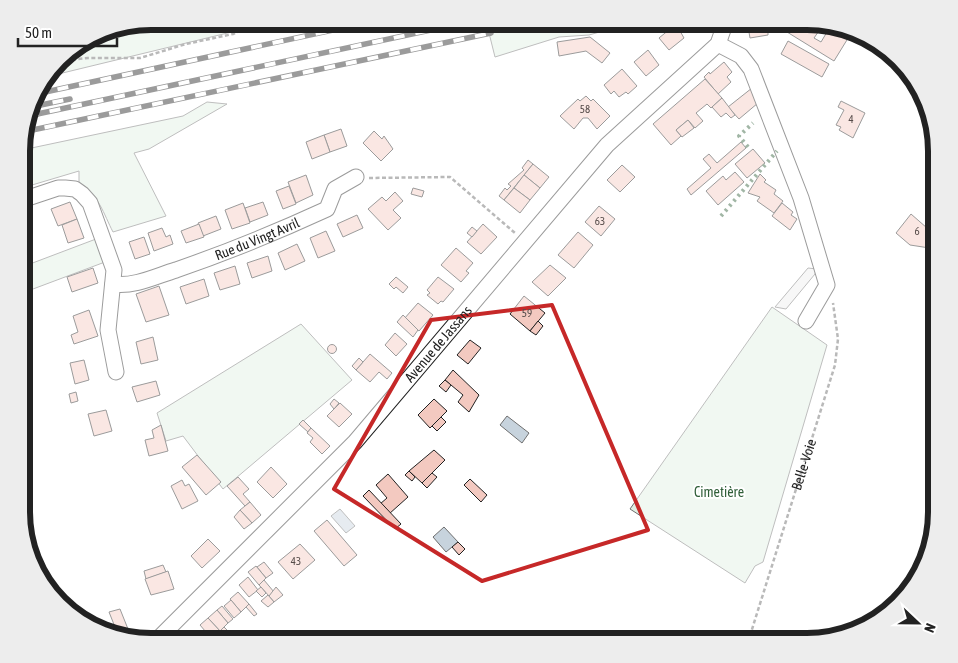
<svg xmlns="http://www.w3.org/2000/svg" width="958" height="663" font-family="'Asap Condensed',sans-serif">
	<rect width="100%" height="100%" fill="#fff"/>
	<g fill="#e0efe3" stroke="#6f6f6f">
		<polygon points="151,21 277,21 46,77 66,53 109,28"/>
		<polygon points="486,21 638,21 589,35 559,37 495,57"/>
		<path d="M207,102L227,104L149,149L134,153L166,216L113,232C104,215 98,192 79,185V171L22,188V150L183,116Z"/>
		<polygon points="96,239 105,262 25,292 22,284 22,267"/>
		<polygon points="772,307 827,345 763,562 755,566 745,583 630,509"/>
		<polygon points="301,324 352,380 223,489 183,436 166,441 157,413"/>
	</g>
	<polygon fill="#ededed" stroke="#6f6f6f" points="808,268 817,269 815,274 786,309 775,307"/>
	<g fill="#c7d3dd" stroke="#6f6f6f">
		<polygon points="507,416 529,433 522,443 500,425"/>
		<polygon points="340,509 355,526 346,533 331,516"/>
		<polygon points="444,527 458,542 446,552 433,537"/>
	</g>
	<g fill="#f3c9c0" stroke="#222">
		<polygon points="747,21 775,21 776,31 768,32 768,35 750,38"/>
		<polygon points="793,22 816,22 826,25 823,25 814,38 821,42 830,27 850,35 834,61 787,32"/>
		<polygon points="676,24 684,38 669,50 659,38"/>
		<polygon points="590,37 610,53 602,63 586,51 559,56 557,42"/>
		<polygon points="788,41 829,64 822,77 781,54"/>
		<polygon points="648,50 659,65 646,76 634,62"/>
		<polygon points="724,62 732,72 727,77 731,82 718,94 704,77 709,72 710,74"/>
		<polygon points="622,69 637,86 628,94 626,92 619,97 614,91 611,94 604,85"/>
		<polygon points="705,79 722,98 711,108 707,104 696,113 703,121 695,128 688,120 676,130 681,136 671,145 653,124"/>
		<polygon points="752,88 758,103 739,119 728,107"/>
		<polygon points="586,96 591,101 593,99 610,116 597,129 588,118 583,118 574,129 560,116 578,99 580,101"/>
		<polygon points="722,98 735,115 731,118 726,113 721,117 712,107"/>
		<polygon points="841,101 865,113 853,138 839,130 841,127 836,125 844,110 838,107"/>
		<polygon points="688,120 694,128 682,137 676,130"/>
		<polygon points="341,129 347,146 330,152 324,135"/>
		<polygon points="374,131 382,139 384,136 393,149 381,161 363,143"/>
		<polygon points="324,135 330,152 312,159 306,142"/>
		<polygon points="741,142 746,148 691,195 687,189 711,168 703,159 709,154 717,163"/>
		<polygon points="753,149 765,163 747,178 735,164"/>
		<polygon points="528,160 533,164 504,200 499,196 505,188 507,190 511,186 508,184 524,170 522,168"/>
		<polygon points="533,164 549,177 540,188 524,175"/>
		<polygon points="622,165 635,177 620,192 607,180"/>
		<polygon points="735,172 744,182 718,205 706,191 723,176 726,180"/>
		<polygon points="760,174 766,180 764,182 776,190 774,194 783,201 774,213 757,201 760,197 748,193"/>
		<polygon points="306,175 313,195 296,203 288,182"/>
		<polygon points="524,175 540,188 530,200 514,188"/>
		<polygon points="289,186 296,204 283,209 276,191"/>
		<polygon points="413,188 424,191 422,197 411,194"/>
		<polygon points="514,188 530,200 520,213 504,200"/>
		<polygon points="395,192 403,201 393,210 401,218 388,230 368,209 382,197 386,201"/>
		<polygon points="70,202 77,219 58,226 51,209"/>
		<polygon points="263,202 268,215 250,222 245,208"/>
		<polygon points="243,203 250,223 232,229 225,210"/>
		<polygon points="782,203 793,212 791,215 797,219 790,230 772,216"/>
		<polygon points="599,206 615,219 601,236 585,222"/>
		<polygon points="911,214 927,228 936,229 936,249 910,245 896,233"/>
		<polygon points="357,215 363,228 343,237 337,224"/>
		<polygon points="216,216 221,229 203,236 198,223"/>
		<polygon points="77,219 84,238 68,243 62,225"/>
		<polygon points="199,224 204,237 186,243 181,231"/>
		<polygon points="483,224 497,237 481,254 467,242"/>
		<polygon points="472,227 477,231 472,237 467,233"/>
		<polygon points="162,228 166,237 170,235 173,244 154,251 148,233"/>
		<polygon points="326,231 335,251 318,258 310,238"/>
		<polygon points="578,232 593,245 574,268 558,255"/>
		<polygon points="144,237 150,254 135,259 129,242"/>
		<polygon points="297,244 305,261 285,270 278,253"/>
		<polygon points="456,248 473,263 466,271 469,273 461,282 441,265"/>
		<polygon points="268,256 272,271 252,278 247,263"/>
		<polygon points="550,265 566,278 548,296 532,282"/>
		<polygon points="235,266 240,284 220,290 214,273"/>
		<polygon points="93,268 98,283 72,292 67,277"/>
		<polygon points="396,277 408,287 403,293 396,287 394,289 389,284"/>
		<polygon points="438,277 454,289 443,302 441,301 438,304 427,295 430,293 427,290"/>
		<polygon points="204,279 209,296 186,304 180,287"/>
		<polygon points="159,286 169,315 146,322 136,294"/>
		<polygon points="524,296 545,313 530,331 510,314"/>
		<polygon points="418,303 433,315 419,331 404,319"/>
		<polygon points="89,310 98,336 74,344 71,335 78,332 73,316"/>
		<polygon points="403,315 418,330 413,337 397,322"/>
		<polygon points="538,321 543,326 536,335 530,331"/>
		<polygon points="395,333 407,344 396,356 385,345"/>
		<polygon points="153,337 158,360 141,364 136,342"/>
		<polygon points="470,340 481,348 468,364 457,355"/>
		<circle cx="332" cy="349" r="4.5"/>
		<polygon points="370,354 392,373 387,379 379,372 370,382 356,370"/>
		<polygon points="359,358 363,362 356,370 352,366"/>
		<polygon points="84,360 89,380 75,384 70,363"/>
		<polygon points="453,370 479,395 469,412 458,402 463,395 445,380"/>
		<polygon points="445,380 451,385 446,392 439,386"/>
		<polygon points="156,381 160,395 137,402 132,387"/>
		<polygon points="76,392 78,401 71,403 69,394"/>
		<polygon points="334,399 339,403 334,409 330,404"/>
		<polygon points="434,399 447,411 430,428 418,415"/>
		<polygon points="340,403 352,414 339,427 327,416"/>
		<polygon points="106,410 112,431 94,436 88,414"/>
		<polygon points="441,417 446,422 437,431 432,426"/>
		<polygon points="303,420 311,428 308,432 299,424"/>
		<polygon points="161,425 168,451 149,456 145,440 154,438 152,430"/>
		<polygon points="311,428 330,446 322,454 310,442 313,438 307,433"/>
		<polygon points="434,450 445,460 422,483 409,471"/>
		<polygon points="197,455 221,482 206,495 182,467"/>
		<polygon points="271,467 287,484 273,498 257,482"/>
		<polygon points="409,471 415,477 412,481 405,475"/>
		<polygon points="432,473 437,477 427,488 422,483"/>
		<polygon points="388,474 408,497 389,514 380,504 387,498 376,485"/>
		<polygon points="238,477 249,489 243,494 250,502 245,506 227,486"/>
		<polygon points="470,479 487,495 481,502 464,485"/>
		<polygon points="182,480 185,486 189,484 198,501 182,509 171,486"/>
		<polygon points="369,490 401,524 395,529 363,496"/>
		<polygon points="250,502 261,515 252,523 240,510"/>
		<polygon points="240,510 252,523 244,529 234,517"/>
		<polygon points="327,520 357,555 344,566 314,531"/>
		<polygon points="208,539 220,551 202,568 191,556"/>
		<polygon points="458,542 465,549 459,555 452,547"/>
		<polygon points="300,544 315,560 293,579 278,562"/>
		<polygon points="264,562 273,573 266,578 257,567"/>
		<polygon points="163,565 166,572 146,579 144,571"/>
		<polygon points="256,566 266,578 259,585 248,572"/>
		<polygon points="168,571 174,589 151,595 145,579"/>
		<polygon points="248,577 258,590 249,597 239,585"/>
		<polygon points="264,580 274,592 269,596 259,585"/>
		<polygon points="261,587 266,593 262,597 256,591"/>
		<polygon points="276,587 283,595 274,602 269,596"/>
		<polygon points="238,592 249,604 241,612 230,599"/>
		<polygon points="268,595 274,602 268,607 261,601"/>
		<polygon points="231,600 241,612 234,618 224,606"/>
		<polygon points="249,604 257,614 254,616 246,607"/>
		<polygon points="222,606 233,619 228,623 217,610"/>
		<polygon points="120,609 128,629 124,631 126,635 117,632 109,612"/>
		<polygon points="217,610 228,623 220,631 208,618"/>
		<polygon points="208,618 220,631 211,638 200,625"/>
		<polygon points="224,627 233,636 228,640 220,631"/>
		<polygon points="204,630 211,638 220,631 230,642 225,642 222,638 217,642 212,638 210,640 202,632"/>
	</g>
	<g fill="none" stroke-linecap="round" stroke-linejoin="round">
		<g stroke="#222" stroke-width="17">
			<g id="minor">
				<polyline points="718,44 741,56 751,69 801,198 827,285 806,321"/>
				<polyline points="22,200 58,188 65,188 75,189 82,194 90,203 114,270 108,330 116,372"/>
				<path id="s2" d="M113,284C135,287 156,276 176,270C228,252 277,232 327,209L335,189L356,177"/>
				<path id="s3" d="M156,641L355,442L607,145L718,44L726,21"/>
			</g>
		</g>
		<g stroke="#646464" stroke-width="2.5" stroke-dasharray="4 2.5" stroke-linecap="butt">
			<polyline points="59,61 88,58 140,58 186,44 233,34 261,21"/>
			<polyline points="369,178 450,177 515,233"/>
			<path id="s1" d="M748,642L835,365L838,339L833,303"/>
		</g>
		<use href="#minor" stroke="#fff" stroke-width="15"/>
		<g stroke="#222" stroke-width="5.5">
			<g id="rail">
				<polyline points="36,94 375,21"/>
				<polyline points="31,107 70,99"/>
				<polyline points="28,116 473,21"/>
				<polyline points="23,132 491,33"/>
			</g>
		</g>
		<use href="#rail" stroke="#fff" stroke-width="4" stroke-dasharray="11" stroke-linecap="butt"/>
		<g stroke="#2f5e38" stroke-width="4" stroke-dasharray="2.5 4" stroke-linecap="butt">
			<polyline points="748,147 739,136 753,123"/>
			<polyline points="721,216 777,151"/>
		</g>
	</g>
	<path d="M0 0H958V663H0ZM552,305L648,530L482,581L334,489L431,320Z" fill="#fff" fill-opacity=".55" fill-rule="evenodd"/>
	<path fill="none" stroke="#c62828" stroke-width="4" stroke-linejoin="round" d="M552,305L648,530L482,581L334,489L431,320Z"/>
	<g text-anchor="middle" stroke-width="4" stroke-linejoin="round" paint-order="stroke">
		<g font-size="11" fill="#564c4a">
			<text x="585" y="113">58</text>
			<text x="851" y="123">4</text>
			<text x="600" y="225">63</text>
			<text x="917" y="235">6</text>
			<text x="527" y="317">59</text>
			<text x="296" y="565">43</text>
		</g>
		<g font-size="14" fill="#222" stroke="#fff">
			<text dy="5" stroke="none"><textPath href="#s2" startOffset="152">Rue du Vingt Avril</textPath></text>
			<text dy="5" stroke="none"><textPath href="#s3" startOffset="410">Avenue de Jassans</textPath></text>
			<text dy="5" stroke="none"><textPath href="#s1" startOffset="186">Belle-Voie</textPath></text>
		</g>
		<g font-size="14" fill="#2f5e38" stroke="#fff">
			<text x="719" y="497">Cimetière</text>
		</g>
	</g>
	<path d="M0 0H958V663H0ZM151 30H807A121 121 0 0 1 928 151V512A121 121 0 0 1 807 633H151A121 121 0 0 1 30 512V151A121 121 0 0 1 151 30Z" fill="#ededed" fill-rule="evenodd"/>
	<path fill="none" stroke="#222" stroke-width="6" d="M151 30H807A121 121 0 0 1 928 151V512A121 121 0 0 1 807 633H151A121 121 0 0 1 30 512V151A121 121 0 0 1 151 30Z"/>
	<g transform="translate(918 623) rotate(112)" stroke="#ffffff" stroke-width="4" paint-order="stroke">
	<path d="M0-4L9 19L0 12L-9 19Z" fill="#222222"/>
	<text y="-8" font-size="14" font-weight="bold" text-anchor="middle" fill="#222222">N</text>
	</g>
	<path d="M18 38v8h99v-8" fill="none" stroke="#222222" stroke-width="2.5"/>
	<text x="25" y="38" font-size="15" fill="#222222" stroke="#ffffff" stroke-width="4" paint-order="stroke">50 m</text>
</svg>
